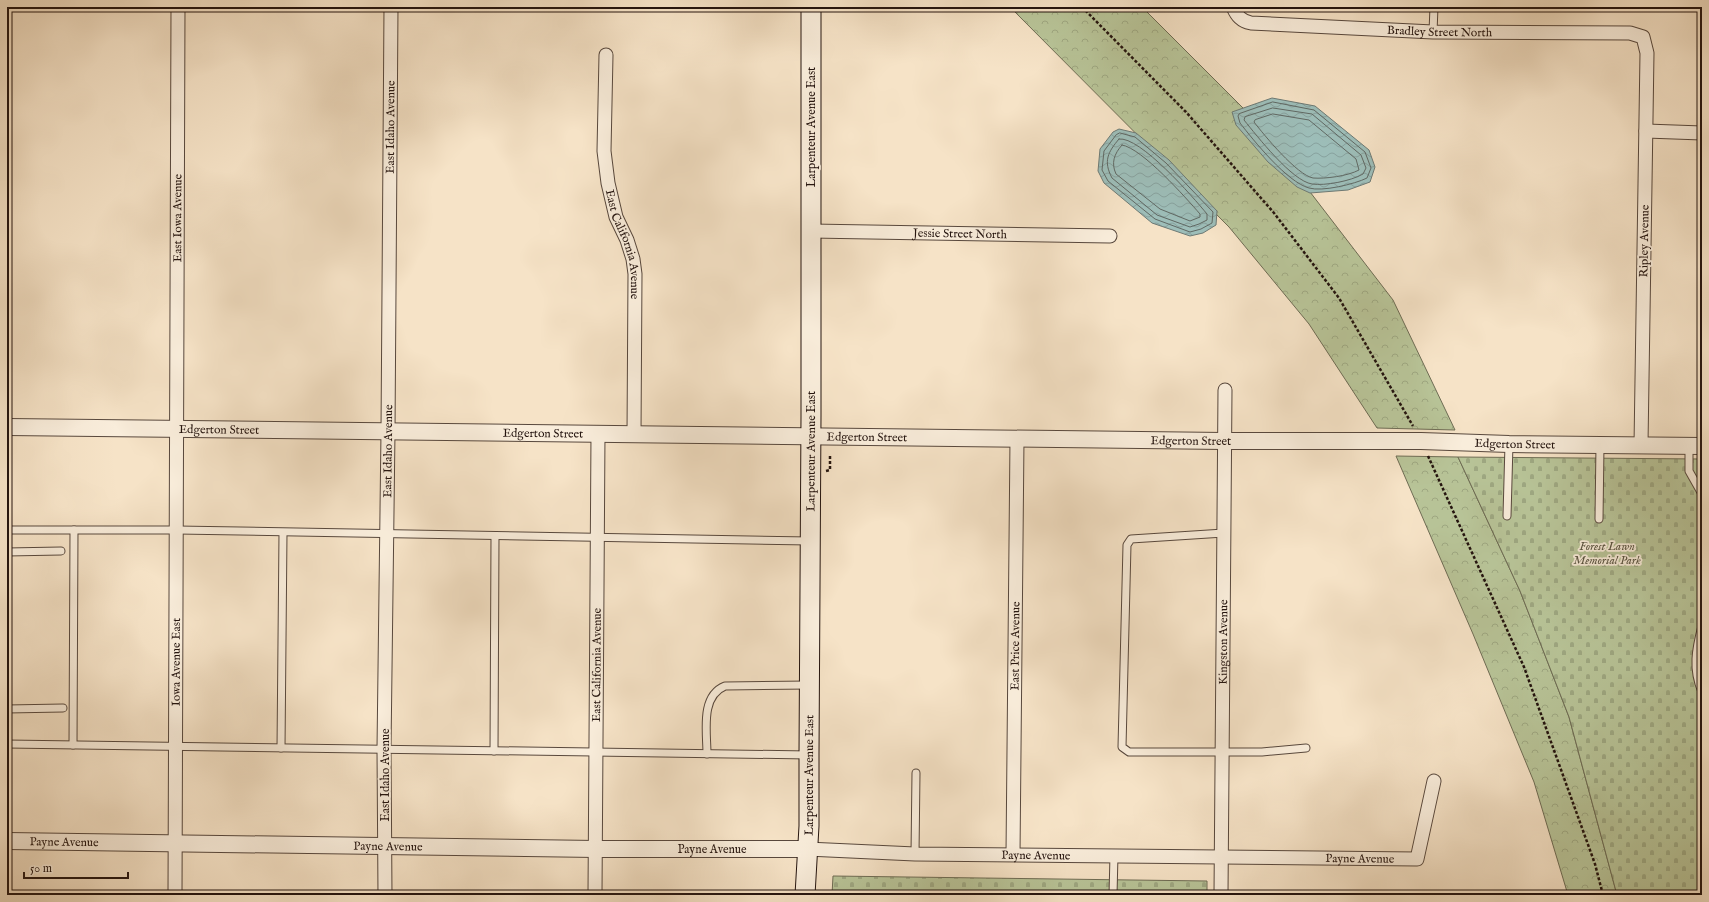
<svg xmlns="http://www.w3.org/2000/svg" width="1709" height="902" font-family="'IM FELL English',serif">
	<defs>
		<pattern id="forest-crowns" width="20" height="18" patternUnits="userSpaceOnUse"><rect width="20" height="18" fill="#b8c498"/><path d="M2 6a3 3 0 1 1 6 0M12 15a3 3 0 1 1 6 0" fill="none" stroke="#9ea882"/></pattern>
		<pattern id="cemetery-stones" width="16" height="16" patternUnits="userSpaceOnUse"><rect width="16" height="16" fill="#b8c498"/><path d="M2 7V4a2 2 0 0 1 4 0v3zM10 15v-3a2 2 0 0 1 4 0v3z" fill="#9ea882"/></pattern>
		<pattern id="water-waves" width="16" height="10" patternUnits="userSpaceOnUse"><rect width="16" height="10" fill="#9dbeb9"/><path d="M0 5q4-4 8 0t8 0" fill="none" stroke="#87a29e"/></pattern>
	</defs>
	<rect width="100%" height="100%" fill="#f6e3c7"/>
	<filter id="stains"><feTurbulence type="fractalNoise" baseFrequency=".005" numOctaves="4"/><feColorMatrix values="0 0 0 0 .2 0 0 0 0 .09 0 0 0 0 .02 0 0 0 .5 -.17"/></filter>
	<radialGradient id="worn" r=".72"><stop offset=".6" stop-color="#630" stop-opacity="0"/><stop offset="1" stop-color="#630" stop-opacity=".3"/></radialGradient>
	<g fill="url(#forest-crowns)" stroke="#6e6c54">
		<polygon points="1010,7 1142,7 1254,119 1393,300 1455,430 1377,428 1309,324 1229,227"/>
		<polygon points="1396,456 1458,457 1520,591 1569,717 1617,895 1568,895 1534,782 1473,634"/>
	</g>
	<g fill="url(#cemetery-stones)" stroke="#6e6c54">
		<polygon points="1458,457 1702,459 1702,895 1617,895 1569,717 1520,591"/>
		<polygon points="833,876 1207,881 1207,895 832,895"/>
	</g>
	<g fill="url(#water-waves)" stroke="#6d7a75">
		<polygon points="1272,98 1315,106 1369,150 1375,167 1370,182 1348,190 1310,193 1297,187 1268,162 1236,125 1232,112"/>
		<polygon points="1119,129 1136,133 1169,160 1217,211 1216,225 1203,233 1190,236 1152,223 1104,183 1098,171 1100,149 1113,132"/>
	</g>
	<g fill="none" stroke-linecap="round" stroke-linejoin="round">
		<g stroke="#606964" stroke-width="1">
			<path d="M1273,102L1314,110L1365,152L1371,168L1367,178C1355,184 1322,192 1309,188C1287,182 1254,141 1240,123L1238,116L1239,114Z"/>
			<path d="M1273,108L1312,114L1361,155L1366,168L1363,174C1351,181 1325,186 1312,184C1292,181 1257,136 1244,120L1245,117Z"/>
			<path d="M1273,114L1309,120L1356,159L1359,170C1348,176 1325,179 1313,178C1297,175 1264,135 1254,122L1255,120Z"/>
			<polygon points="1120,133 1135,137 1166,163 1213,212 1212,223 1201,229 1190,232 1155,219 1108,181 1102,170 1104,151 1116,135"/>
			<path d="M1119,139C1140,136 1193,197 1207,214V220L1199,224L1190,227L1157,215L1112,178C1103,161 1108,152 1119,139Z"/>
			<path d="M1122,145C1142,148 1186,198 1200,214V217L1190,221L1160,209L1116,174C1111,163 1114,154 1122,145Z"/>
		</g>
		<g stroke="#58483d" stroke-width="9">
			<g id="service">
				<polyline points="1433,32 1434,7"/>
				<polyline points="1689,446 1689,471 1702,494"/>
				<polyline points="1507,516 1509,444"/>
				<polyline points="1599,519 1600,445"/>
				<polyline points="7,530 177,530 810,541"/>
				<polyline points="1224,533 1131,539 1127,545 1122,747 1129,752 1262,752 1306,748"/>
				<polyline points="7,552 61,551"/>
				<path d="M1702,626C1696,649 1692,669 1702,692"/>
				<polyline points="7,709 63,708"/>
				<polyline points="7,744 809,755"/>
				<polyline points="73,745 74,530"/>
				<polyline points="281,748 283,533"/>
				<polyline points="494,751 495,536"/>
				<path d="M707,754C707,732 700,696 725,686L809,685"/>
				<polyline points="915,854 916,773"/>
				<polyline points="1113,895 1114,855"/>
			</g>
		</g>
		<g stroke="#58483d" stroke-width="15">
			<g id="minor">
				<path id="s1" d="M1233,7C1237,16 1241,21 1251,23L1433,32L1630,33L1643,37L1647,53L1641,445"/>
				<path id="s2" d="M606,55L604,151L608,183L616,217L627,240L633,259L635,274L634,434"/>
				<polyline points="1646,131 1702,133"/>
				<path id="s3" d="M811,231L1110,236"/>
				<path id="s4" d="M807,849L915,854L1417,859L1434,781"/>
				<path id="s5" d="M1013,854L1017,439"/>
				<path id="s6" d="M175,895L178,7"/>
				<path id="s7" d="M385,895L384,749L388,432L391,7"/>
				<path id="s8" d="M595,895L598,434"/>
				<path id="s9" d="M1221,895L1225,390"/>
			</g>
		</g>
		<g stroke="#58483d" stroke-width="18">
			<g id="tertiary">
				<path id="s10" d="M7,427L1224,441H1421L1509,444L1702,446"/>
				<path id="s11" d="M7,841L596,849H807"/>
			</g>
		</g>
		<g stroke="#24140f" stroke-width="21">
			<g id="secondary">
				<path id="s12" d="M805,895L809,826V755L811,416V7"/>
			</g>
		</g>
		<g stroke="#24140f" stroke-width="2.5" stroke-dasharray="3 2" stroke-linecap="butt">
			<polyline points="1082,7 1186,112 1274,213 1339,298 1413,426"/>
			<polyline points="1428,456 1524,667 1595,864 1603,895"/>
			<polyline points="826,471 830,470 830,455"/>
		</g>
		<use href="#service" stroke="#f9eddb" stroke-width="7"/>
		<use href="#minor" stroke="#f9eddb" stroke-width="13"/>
		<use href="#tertiary" stroke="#f9eddb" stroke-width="16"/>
		<use href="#secondary" stroke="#f9eddb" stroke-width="19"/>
	</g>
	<g text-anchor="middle" stroke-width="3.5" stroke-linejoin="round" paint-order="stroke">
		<g font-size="12" fill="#24140f" stroke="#f9eddb">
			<text dy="4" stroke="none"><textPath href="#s1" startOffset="214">Bradley Street North</textPath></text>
			<text dy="4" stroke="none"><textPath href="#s7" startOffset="768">East Idaho Avenue</textPath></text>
			<text transform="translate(811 127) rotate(-90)" y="4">Larpenteur Avenue East</text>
			<text dy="4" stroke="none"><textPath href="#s6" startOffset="677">East Iowa Avenue</textPath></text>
			<text dy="4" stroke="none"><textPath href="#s3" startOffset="149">Jessie Street North</textPath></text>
			<text transform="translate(1644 241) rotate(-89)" y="4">Ripley Avenue</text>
			<text dy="4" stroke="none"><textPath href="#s2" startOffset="192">East California Avenue</textPath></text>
			<text dy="4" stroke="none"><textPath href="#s10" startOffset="212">Edgerton Street</textPath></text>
			<text dy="4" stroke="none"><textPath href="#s10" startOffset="536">Edgerton Street</textPath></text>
			<text dy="4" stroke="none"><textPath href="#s10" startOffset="860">Edgerton Street</textPath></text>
			<text dy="4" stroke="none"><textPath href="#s10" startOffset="1184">Edgerton Street</textPath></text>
			<text dy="4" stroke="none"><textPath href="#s10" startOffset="1508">Edgerton Street</textPath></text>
			<text dy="4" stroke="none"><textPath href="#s7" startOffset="444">East Idaho Avenue</textPath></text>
			<text dy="4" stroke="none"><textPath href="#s12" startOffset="444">Larpenteur Avenue East</textPath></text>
			<text dy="4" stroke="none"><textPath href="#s9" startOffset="253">Kingston Avenue</textPath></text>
			<text dy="4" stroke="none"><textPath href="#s5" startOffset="208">East Price Avenue</textPath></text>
			<text dy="4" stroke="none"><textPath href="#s6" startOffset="233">Iowa Avenue East</textPath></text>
			<text dy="4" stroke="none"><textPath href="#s8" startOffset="230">East California Avenue</textPath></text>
			<text transform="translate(385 775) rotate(-90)" y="4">East Idaho Avenue</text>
			<text dy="4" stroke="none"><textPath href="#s12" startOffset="120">Larpenteur Avenue East</textPath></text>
			<text dy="4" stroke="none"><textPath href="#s11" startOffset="57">Payne Avenue</textPath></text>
			<text dy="4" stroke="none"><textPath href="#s11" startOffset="381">Payne Avenue</textPath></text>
			<text dy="4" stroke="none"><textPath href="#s11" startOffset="705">Payne Avenue</textPath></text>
			<text dy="4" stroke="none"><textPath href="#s4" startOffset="229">Payne Avenue</textPath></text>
			<text dy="4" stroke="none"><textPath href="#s4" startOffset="553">Payne Avenue</textPath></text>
		</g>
		<g font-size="12" font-style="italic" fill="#58523f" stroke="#f9eddb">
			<text x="1607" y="550">Forest Lawn<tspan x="1607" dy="14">Memorial Park</tspan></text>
		</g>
	</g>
	<rect width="1709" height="902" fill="none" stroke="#f6e3c7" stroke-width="24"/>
	<rect x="8" y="8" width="1693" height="886" fill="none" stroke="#24140f" stroke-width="2"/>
	<rect x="12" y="12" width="1685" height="878" fill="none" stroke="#24140f"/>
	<path d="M24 872v6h104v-6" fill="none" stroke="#24140f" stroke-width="2"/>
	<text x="30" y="872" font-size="12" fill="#24140f" stroke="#f9eddb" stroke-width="3" paint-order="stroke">50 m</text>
	<rect width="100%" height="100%" filter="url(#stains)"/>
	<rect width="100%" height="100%" fill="url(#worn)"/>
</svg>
